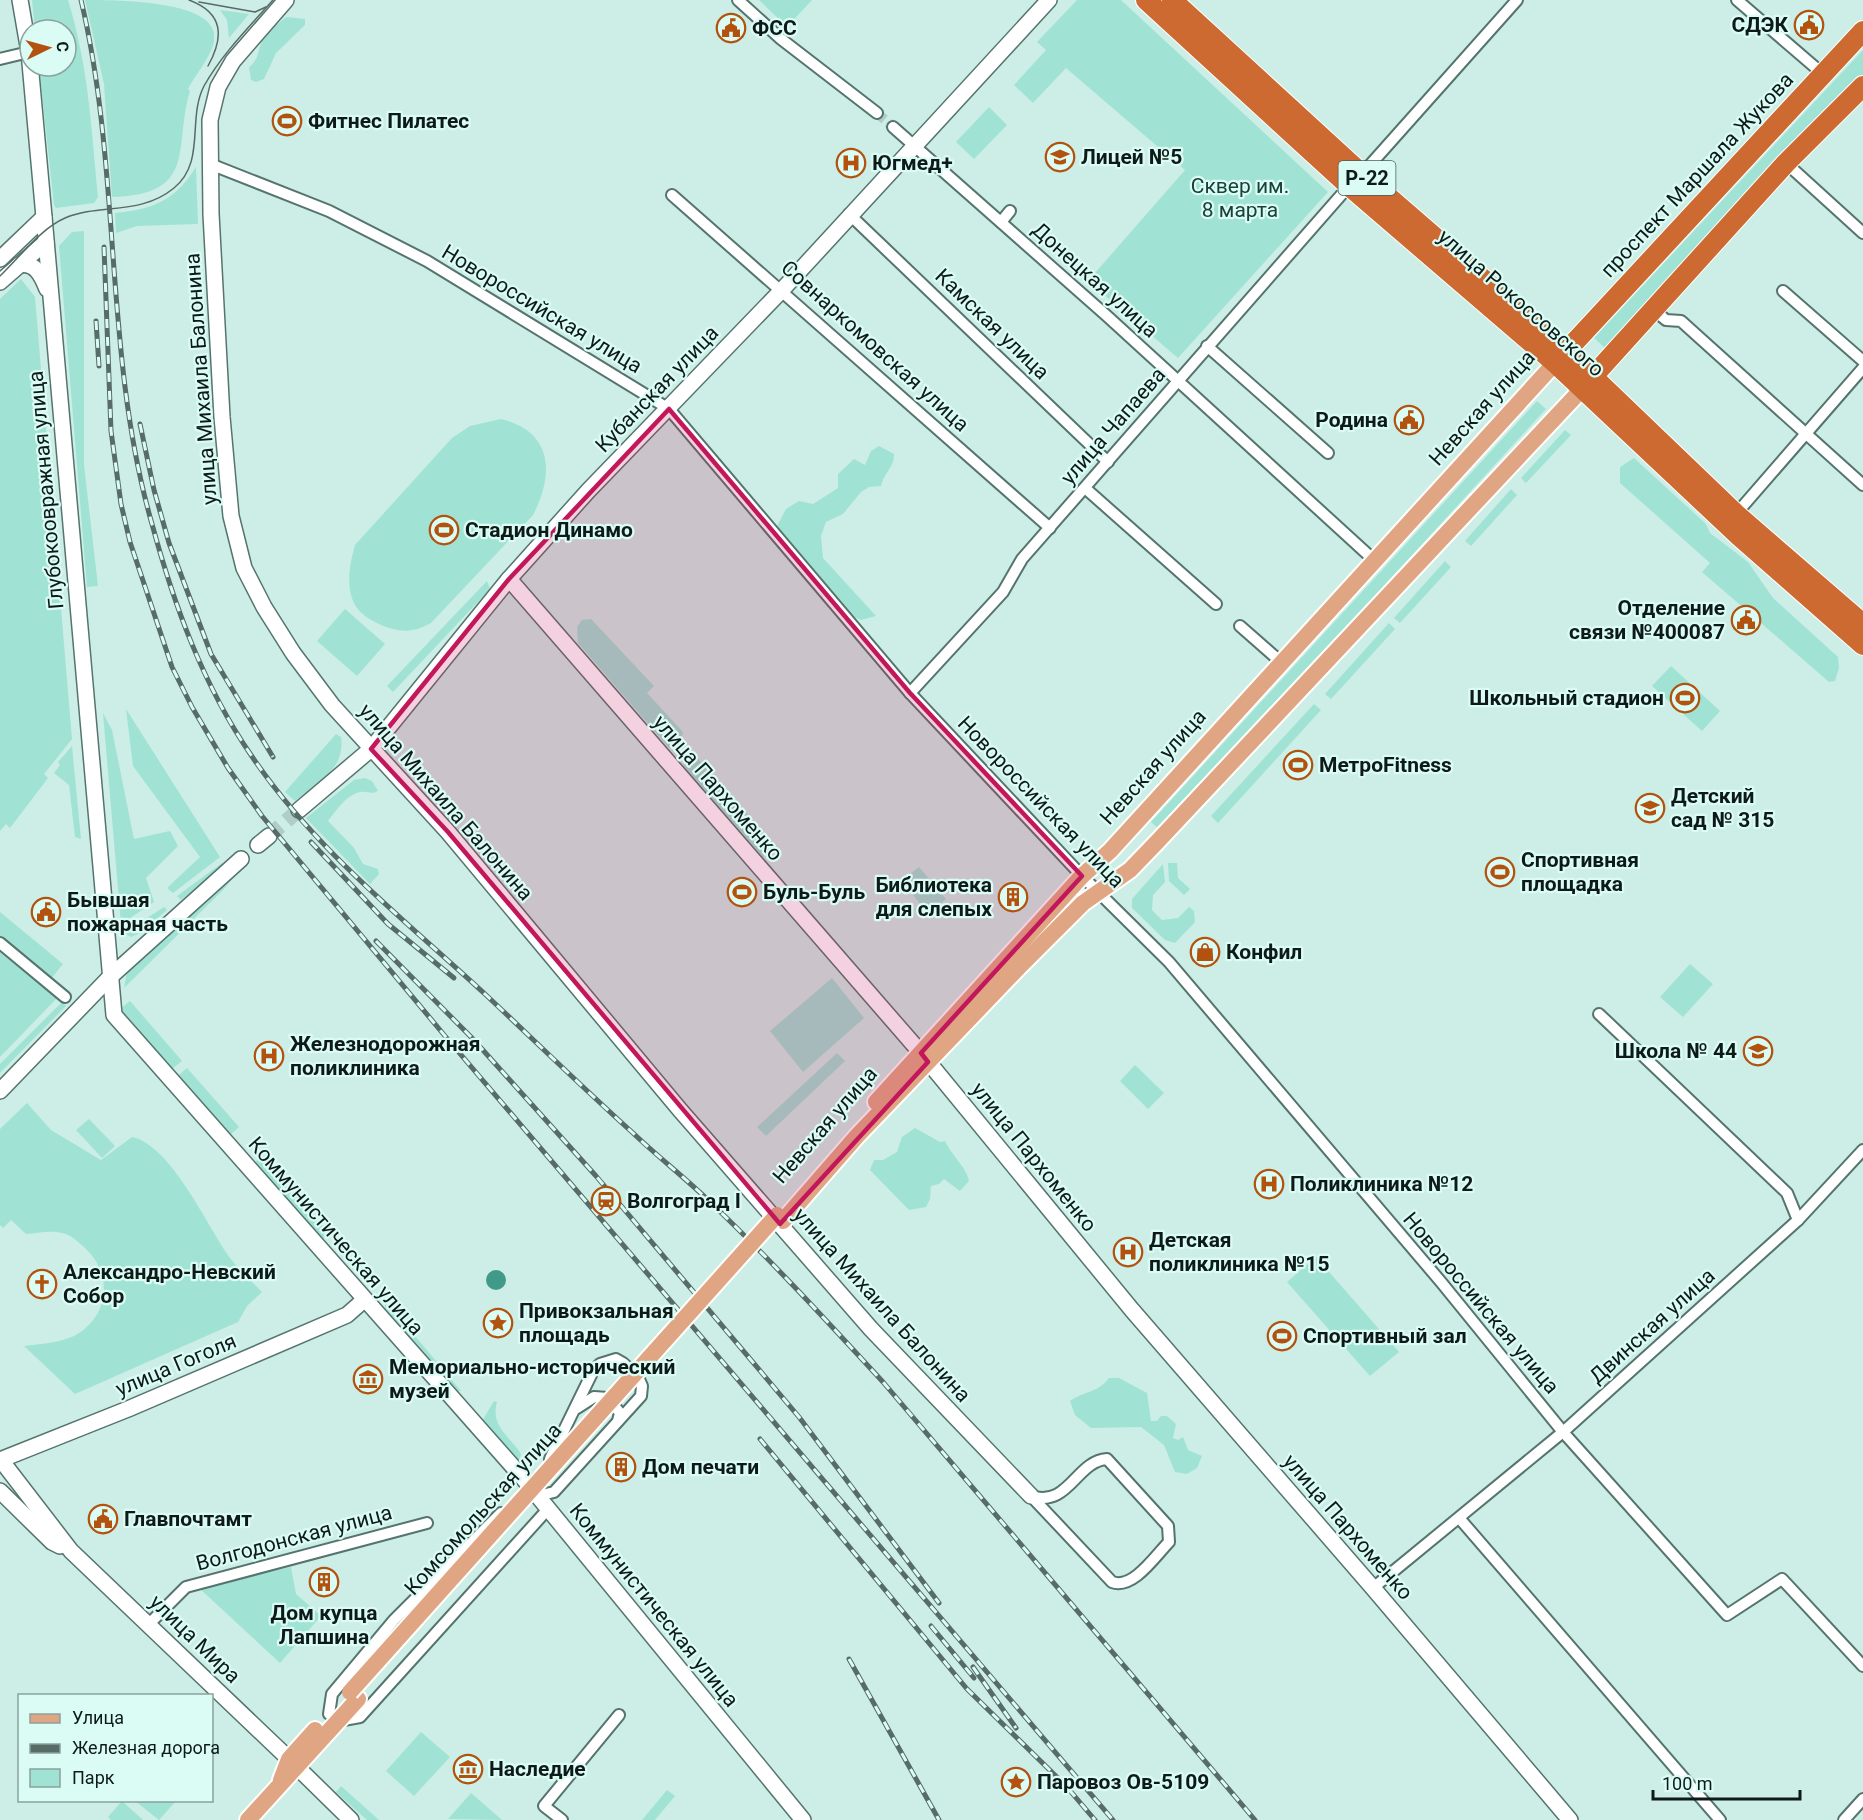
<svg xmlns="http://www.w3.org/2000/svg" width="1863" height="1820" font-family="Roboto,sans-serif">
	<rect width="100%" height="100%" fill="#cdeee6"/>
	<g fill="#a0e3d4">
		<path d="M32,0H68C89,69 91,126 98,197L94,203L56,208L54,205L39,66H66V30H35Z"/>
		<path d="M85,0C117,0 222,0 214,41C212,56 195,75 188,89L190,91C173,146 199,195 112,197L104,84Z"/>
		<polygon points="759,0 812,0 787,27"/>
		<polygon points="1077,0 1121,0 1328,192 1178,358 1088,281 1185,170 1066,68 1033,103 1014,85 1046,50 1037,42"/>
		<polygon points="220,10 249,14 229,38 227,20"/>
		<path d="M287,17L305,19V25L276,53L264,79L256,82L251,80L249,67C260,58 257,52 262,41C264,36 282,19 287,17Z"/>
		<polygon points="1863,50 1863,75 1607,350 1594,338"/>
		<polygon points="989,107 1007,125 974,159 956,142"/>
		<path d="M196,167L198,224L137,226L116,233L115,213C153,209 175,201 196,167Z"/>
		<polygon points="84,231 84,465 98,586 87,587 59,246 72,232"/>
		<polygon points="21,279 35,297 72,739 44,774 48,778 10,828 6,824 0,831 0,299"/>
		<polygon points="1537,401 1546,409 1160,830 1151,822"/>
		<path d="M501,419C552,431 555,473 533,515L431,623C425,626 419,629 413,630C396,634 364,621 355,605C345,587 350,563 355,545L452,438L470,426Z"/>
		<polygon points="1565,430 1571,435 1526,483 1521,478"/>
		<path d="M879,446L894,454C895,466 883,474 881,486L869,487L861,492L843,514L826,522L821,536L823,558L876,616L861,620L850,615L776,528L786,509L799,501L813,504L838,488V474L854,459L865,465L871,451Z"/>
		<polygon points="1634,458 1706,524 1710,533 1748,562 1773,598 1838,657 1839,668 1835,681 1829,682 1702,572 1710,563 1620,483 1620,467"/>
		<polygon points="1511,489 1517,495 1471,546 1465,541"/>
		<polygon points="1445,561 1451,567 1400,623 1394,618"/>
		<polygon points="487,581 490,589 393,692 387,686"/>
		<polygon points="345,609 385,644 357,676 317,641"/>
		<polygon points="591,619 654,686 647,693 683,732 682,736 669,748 578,643 577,627 582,620"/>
		<polygon points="1389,623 1395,629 1331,699 1325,694"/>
		<polygon points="1671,666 1720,711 1702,731 1652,686"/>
		<polygon points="1314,704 1321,710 1218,823 1211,816"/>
		<polygon points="126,709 220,857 173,893 167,888 200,857 133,766"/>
		<polygon points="103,713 112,730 134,839 170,831 178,846 146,878 154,902 121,924"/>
		<path d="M336,734L341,737C346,769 317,784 295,801L285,792Z"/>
		<polygon points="72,746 81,839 75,837 69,785 54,773 60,765 58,762"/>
		<polygon points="692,752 776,847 762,858 686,770 683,764"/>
		<path d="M365,778L372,781L378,791C371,795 367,791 360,792C346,795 336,811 328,821L354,848L363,864L378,869L379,874L370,884L306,818L354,780Z"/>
		<polygon points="1504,859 1513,867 1497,885 1488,877"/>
		<polygon points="222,863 224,865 181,900 177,896"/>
		<polygon points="1168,863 1177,863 1178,878 1190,889 1184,895 1169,881"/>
		<polygon points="1163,864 1165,882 1153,895 1152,910 1162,920 1178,918 1189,907 1194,911 1195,922 1175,943 1165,940 1132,908 1132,899"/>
		<polygon points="919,867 946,899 928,914 902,881"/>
		<polygon points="237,873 224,889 124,988 127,972"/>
		<polygon points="164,907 167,910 140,933 131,937 124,933"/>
		<polygon points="0,912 63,964 50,980 0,939"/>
		<polygon points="0,943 61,994 0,1057"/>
		<polygon points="1690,964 1713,984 1683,1017 1660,997"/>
		<polygon points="832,978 864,1018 803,1072 770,1031"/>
		<polygon points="130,1001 182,1061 172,1069 119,1010"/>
		<polygon points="62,1002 66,1006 0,1073 0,1064"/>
		<polygon points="837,1053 845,1061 766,1136 757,1127"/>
		<polygon points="1135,1065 1164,1093 1148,1109 1120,1081"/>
		<polygon points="187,1068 239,1127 230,1135 178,1076"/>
		<path d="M27,1103L51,1130L101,1160L132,1137C171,1145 207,1226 230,1258C239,1270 251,1281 262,1292L247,1306L238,1322L75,1394L24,1346C41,1344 58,1343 74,1336C109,1317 114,1275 85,1248C78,1242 72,1235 62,1233C51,1230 37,1233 26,1234L11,1220L3,1228L0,1225V1129Z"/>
		<polygon points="89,1119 115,1146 102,1158 76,1130"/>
		<path d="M915,1128L940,1142L945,1141C952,1156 967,1168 969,1181L960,1191L944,1179L939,1184L931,1186L930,1199L926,1207L909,1210L870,1170L874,1160H883L897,1152L902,1137Z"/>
		<polygon points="261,1157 329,1233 323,1239 254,1163"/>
		<polygon points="1316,1257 1399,1352 1370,1376 1287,1282"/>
		<polygon points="385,1300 461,1391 452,1392 385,1310"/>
		<path d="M1109,1378H1119L1147,1393L1151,1421H1157L1161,1416H1167L1176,1424L1173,1438L1178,1440L1183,1437L1188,1450L1202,1456L1197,1468L1187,1474L1175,1472L1164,1445L1141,1427L1091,1428L1075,1415L1070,1401C1084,1391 1098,1393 1109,1378Z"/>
		<path d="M494,1401L497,1402C490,1427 510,1436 521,1454L518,1463L481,1423Z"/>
		<polygon points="291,1567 296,1594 321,1616 280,1663 199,1588"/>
		<polygon points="421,1732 450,1757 414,1796 386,1771"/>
		<polygon points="341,1786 379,1820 367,1820 336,1792"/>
		<polygon points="667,1790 675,1796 655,1820 642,1820"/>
		<polygon points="471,1793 502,1820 448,1819"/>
		<polygon points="122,1801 143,1820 111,1820 108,1817"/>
		<polygon points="135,1801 176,1801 159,1820"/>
	</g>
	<circle fill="#419a89" cx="496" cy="1280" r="10"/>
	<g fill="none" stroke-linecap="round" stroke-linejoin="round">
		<polyline stroke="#b0cec7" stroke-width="10" stroke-dasharray="10 5" stroke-linecap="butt" points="877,113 893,127"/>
		<polyline stroke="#b0cec7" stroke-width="15" stroke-dasharray="15 8" stroke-linecap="butt" points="269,836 299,810"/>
		<g stroke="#55746d" stroke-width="14">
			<g id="street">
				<polyline points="738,0 781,39 877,113"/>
				<polyline points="1737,0 1823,74"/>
				<polyline points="0,59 29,52"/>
				<polyline points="893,127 1107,316 1375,561"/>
				<polyline points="1786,163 1863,233"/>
				<polyline points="210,164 329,211 427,261 669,409 910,693 1082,876 1169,962 1441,1282 1563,1432 1727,1615 1782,1579 1863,1666"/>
				<polyline points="1362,174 1517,0"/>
				<polyline points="672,195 1050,528"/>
				<polyline points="849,214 1108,462"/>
				<polyline points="1001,222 1010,211"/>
				<polyline points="1783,291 1863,361"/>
				<polyline points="1654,310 1666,320 1681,321 1863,485"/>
				<polyline points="1207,346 1328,453"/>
				<polyline points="1085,488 1216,604"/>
				<polyline points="1736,514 1863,368"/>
				<polyline points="1240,626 1281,662"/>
				<polyline points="910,693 1003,592 1022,559 1349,186"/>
				<polyline points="0,943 65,997"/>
				<polyline points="1599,1014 1787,1193 1798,1220"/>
				<polyline points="577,1408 594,1397 608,1398 620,1413 618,1421"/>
				<path d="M1107,1459L1168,1526L1169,1542C1156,1555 1133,1590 1112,1582L1031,1496C1069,1508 1076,1461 1107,1459Z"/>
				<polyline points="535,1492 542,1495 554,1492 641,1396 642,1386 638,1377 623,1363 616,1359 600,1364 593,1371 550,1459"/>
				<polyline points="1460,1519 1720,1820"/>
				<polyline points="1373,1588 1563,1432 1798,1220 1863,1150"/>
				<polyline points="149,1624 186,1587 427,1523"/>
				<polyline points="329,1714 332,1694 394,1620 501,1513"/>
				<polyline points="338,1721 360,1717 548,1509"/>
				<polyline points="562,1820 544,1806 619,1715"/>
				<polyline points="1844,1820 1863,1799"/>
			</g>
		</g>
		<g stroke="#55746d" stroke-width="18">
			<g id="secondary">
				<polyline points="20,0 29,52 44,217 114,1015 523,1478 803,1820"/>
				<polyline points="286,0 233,61 218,87 210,120 211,214 222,417 231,516 244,568 264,607 293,653 332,705 448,832 680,1110 871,1329 1031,1496"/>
				<polyline points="0,259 44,217"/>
				<path d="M19,265C35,261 42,276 47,289"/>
				<polyline points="0,282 46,242"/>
				<polyline points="509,579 921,1053 1132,1310 1373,1588 1570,1820"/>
				<polyline points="299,810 371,749 509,579 588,491 782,290 1049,0"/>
				<polyline points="258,845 269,836"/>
				<polyline points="0,1091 110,977 241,859"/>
				<polyline points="0,1460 128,1409 347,1315 364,1300"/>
				<polyline points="1,1460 71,1551 289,1759"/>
				<polyline points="0,1491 52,1542 60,1546"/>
				<polyline points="297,1767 351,1820"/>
			</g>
		</g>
		<g stroke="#fff" stroke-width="20">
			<g id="primary">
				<polyline points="876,1102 1082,876 1110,851 1555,363"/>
				<polyline points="783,1221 857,1136 1019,967 1083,903 1130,870 1157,842 1583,388"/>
				<polyline points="281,1780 289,1759 315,1730"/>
				<polyline points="248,1820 358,1699"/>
			</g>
		</g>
		<g stroke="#fff" stroke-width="22">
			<g id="highway">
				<polyline points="1146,0 1349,186 1555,363 1739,536 1863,645"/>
				<polyline points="1172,0 1362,174 1566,351 1736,514 1863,624"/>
				<polyline points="1559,359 1863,31"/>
				<polyline points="1586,384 1786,163 1863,86"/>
			</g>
		</g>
		<use href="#street" stroke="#fff" stroke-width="10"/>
		<use href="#secondary" stroke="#fff" stroke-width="15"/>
		<use href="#primary" stroke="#e0a683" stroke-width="16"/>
		<use href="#highway" stroke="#cc6a31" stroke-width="20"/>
		<g stroke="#576b67" stroke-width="1.5">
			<path d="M189,0C224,13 224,37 208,66"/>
			<polyline points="199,2 255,12 266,7"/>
			<path d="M0,276C20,257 40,229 65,218C100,203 140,216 174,188C206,162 187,119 204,86C222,54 249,27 273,0"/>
		</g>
		<g stroke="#576b67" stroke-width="5">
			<g id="rail">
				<path d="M81,0C122,172 103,354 152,524C174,605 203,685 251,755C314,849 404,919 486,995C535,1041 583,1088 633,1133C657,1156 684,1177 708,1200C769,1258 826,1320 883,1382L1255,1820"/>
				<polyline points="104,247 111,431 121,504 130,542 172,667 192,707 228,768 262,816 445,1036 1113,1820"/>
				<polyline points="96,321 99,366"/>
				<polyline points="140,424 154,490 169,543 211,654 273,757"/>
				<polyline points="311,842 388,924 454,978"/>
				<polyline points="376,941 473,1039 596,1176 799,1417 939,1603"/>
				<polyline points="760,1439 967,1689 1066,1786 1095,1820"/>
				<polyline points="931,1626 974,1678"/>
				<polyline points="849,1659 939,1820"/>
				<polyline points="973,1667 1016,1728"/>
			</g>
		</g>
		<use href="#rail" stroke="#dafcf4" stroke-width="3" stroke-dasharray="9" stroke-linecap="butt"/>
		<g stroke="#fff" stroke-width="20" stroke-linecap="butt">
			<polyline id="primary-bridge" points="350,1692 777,1215"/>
		</g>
		<use href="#primary-bridge" stroke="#e0a683" stroke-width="16"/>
	</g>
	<path fill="#c2185b" fill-opacity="0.2" stroke="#c2185b" stroke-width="4.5" stroke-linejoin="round" d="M669,409L910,693L1082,876L921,1053L928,1062L780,1224L448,832L371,749L509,579Z"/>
	<defs>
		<g id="civic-ring" transform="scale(1.5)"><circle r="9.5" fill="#dafcf4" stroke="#b2520e" stroke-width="1.5"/><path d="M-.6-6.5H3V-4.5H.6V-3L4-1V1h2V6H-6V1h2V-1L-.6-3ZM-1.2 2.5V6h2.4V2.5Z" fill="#b2520e"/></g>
		<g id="stadium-ring" transform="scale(1.5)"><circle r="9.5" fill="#dafcf4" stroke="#b2520e" stroke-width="1.5"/><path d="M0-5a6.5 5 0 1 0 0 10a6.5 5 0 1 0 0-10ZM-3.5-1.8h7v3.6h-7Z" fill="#b2520e"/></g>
		<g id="school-ring" transform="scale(1.5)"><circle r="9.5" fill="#dafcf4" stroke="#b2520e" stroke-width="1.5"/><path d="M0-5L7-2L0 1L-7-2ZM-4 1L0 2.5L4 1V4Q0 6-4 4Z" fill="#b2520e"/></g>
		<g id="hospital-ring" transform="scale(1.5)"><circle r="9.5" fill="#dafcf4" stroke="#b2520e" stroke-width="1.5"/><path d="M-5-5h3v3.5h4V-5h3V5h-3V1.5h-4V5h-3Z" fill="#b2520e"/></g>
		<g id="building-ring" transform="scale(1.5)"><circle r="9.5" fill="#dafcf4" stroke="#b2520e" stroke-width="1.5"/><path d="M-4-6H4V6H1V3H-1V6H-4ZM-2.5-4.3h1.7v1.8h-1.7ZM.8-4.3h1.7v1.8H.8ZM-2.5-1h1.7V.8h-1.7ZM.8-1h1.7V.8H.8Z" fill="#b2520e"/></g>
		<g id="shop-ring" transform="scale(1.5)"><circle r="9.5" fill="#dafcf4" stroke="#b2520e" stroke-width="1.5"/><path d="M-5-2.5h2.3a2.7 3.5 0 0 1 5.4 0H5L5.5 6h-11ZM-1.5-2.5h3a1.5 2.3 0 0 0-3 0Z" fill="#b2520e"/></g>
		<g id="station-ring" transform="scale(1.5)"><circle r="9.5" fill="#dafcf4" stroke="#b2520e" stroke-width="1.5"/><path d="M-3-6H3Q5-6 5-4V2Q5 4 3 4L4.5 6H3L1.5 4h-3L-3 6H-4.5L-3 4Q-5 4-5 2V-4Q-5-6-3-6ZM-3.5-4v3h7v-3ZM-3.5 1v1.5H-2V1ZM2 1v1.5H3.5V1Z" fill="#b2520e"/></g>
		<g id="church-ring" transform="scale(1.5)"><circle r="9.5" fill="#dafcf4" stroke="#b2520e" stroke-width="1.5"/><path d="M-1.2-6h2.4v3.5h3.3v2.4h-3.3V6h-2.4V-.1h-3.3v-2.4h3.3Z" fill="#b2520e"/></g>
		<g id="sight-ring" transform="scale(1.5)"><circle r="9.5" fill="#dafcf4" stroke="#b2520e" stroke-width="1.5"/><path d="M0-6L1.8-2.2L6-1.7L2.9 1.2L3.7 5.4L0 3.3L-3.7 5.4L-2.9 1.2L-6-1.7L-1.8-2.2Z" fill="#b2520e"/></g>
		<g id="museum-ring" transform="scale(1.5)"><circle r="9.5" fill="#dafcf4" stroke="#b2520e" stroke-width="1.5"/><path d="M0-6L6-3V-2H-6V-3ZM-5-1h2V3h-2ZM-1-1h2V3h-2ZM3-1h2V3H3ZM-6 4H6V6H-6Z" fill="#b2520e"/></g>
	</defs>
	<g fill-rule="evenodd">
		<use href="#civic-ring" x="1809" y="25"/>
		<use href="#civic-ring" x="731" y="28"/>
		<use href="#stadium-ring" x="287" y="121"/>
		<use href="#school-ring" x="1060" y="157"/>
		<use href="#hospital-ring" x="851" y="163"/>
		<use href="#civic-ring" x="1409" y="420"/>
		<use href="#stadium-ring" x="444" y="530"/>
		<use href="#civic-ring" x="1746" y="620"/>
		<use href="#stadium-ring" x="1685" y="698"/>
		<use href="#stadium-ring" x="1298" y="765"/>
		<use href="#school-ring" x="1650" y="808"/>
		<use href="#stadium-ring" x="1500" y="872"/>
		<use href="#stadium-ring" x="742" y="892"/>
		<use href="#building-ring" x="1013" y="897"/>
		<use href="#civic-ring" x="46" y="912"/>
		<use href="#shop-ring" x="1205" y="952"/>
		<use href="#school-ring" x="1758" y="1051"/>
		<use href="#hospital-ring" x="269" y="1056"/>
		<use href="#hospital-ring" x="1269" y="1184"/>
		<use href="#station-ring" x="606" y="1201"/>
		<use href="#hospital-ring" x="1128" y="1252"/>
		<use href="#church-ring" x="42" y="1284"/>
		<use href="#sight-ring" x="498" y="1323"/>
		<use href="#stadium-ring" x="1282" y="1336"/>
		<use href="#museum-ring" x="368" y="1379"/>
		<use href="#building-ring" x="621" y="1467"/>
		<use href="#civic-ring" x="103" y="1519"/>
		<use href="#building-ring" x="324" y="1582"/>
		<use href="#museum-ring" x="468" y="1769"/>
		<use href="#sight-ring" x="1016" y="1782"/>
	</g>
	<g text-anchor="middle" stroke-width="4.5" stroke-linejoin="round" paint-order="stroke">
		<rect fill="#dafcf4" stroke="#4b5e5a" stroke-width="1.5" x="1338.5" y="161" width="57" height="34" rx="4.5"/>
		<g font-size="20" font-weight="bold" fill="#0e1a18">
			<text x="1367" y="185">Р-22</text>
		</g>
		<g font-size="21" font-weight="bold" fill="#0e1a18" stroke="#dafcf4" text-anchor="start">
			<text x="1788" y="32" text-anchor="end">СДЭК</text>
			<text x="752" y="35">ФСС</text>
			<text x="308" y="128">Фитнес Пилатес</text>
			<text x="1081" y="164">Лицей №5</text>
			<text x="872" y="170">Югмед+</text>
			<text x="1388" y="427" text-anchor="end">Родина</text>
			<text x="465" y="537">Стадион Динамо</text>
			<text x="1725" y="615" text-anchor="end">Отделение<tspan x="1725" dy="24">связи №400087</tspan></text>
			<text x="1664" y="705" text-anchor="end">Школьный стадион</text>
			<text x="1319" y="772">МетроFitness</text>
			<text x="1671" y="803">Детский<tspan x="1671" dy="24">сад № 315</tspan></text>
			<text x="1521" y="867">Спортивная<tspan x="1521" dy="24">площадка</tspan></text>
			<text x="992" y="892" text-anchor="end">Библиотека<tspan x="992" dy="24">для слепых</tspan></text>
			<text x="763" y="899">Буль-Буль</text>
			<text x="67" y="907">Бывшая<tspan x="67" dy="24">пожарная часть</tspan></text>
			<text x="1226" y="959">Конфил</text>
			<text x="290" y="1051">Железнодорожная<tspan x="290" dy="24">поликлиника</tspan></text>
			<text x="1737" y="1058" text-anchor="end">Школа № 44</text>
			<text x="1290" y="1191">Поликлиника №12</text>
			<text x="627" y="1208">Волгоград I</text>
			<text x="1149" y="1247">Детская<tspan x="1149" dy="24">поликлиника №15</tspan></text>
			<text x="63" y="1279">Александро-Невский<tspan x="63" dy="24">Собор</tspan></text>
			<text x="519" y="1318">Привокзальная<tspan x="519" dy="24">площадь</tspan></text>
			<text x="1303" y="1343">Спортивный зал</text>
			<text x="389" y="1374">Мемориально-исторический<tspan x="389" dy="24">музей</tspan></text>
			<text x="642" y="1474">Дом печати</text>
			<text x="124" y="1526">Главпочтамт</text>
			<text x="324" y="1620" text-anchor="middle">Дом купца<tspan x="324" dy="24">Лапшина</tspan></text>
			<text x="489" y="1776">Наследие</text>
			<text x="1037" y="1789">Паровоз Ов-5109</text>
		</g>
		<g font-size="21" fill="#0e1a18" stroke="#dafcf4">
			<text transform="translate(1697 175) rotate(-47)" y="7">проспект Маршала Жукова</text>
			<text transform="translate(1095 280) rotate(42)" y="7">Донецкая улица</text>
			<text transform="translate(1521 303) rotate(41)" y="7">улица Рокоссовского</text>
			<text transform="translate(542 309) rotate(31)" y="7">Новороссийская улица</text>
			<text transform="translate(992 324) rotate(44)" y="7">Камская улица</text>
			<text transform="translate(875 346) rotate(42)" y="7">Совнаркомовская улица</text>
			<text transform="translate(201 379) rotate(-94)" y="7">улица Михаила Балонина</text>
			<text transform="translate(657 389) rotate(-46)" y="7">Кубанская улица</text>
			<text transform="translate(1482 408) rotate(-48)" y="7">Невская улица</text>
			<text transform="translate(1113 426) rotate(-49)" y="7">улица Чапаева</text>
			<text transform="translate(46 490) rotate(-95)" y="7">Глубокоовражная улица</text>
			<text transform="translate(1153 767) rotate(-48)" y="7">Невская улица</text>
			<text transform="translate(718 788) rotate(49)" y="7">улица Пархоменко</text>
			<text transform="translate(446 802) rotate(49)" y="7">улица Михаила Балонина</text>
			<text transform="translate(1041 802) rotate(46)" y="7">Новороссийская улица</text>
			<text transform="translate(825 1125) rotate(-49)" y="7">Невская улица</text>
			<text transform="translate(1034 1157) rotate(51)" y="7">улица Пархоменко</text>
			<text transform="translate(336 1236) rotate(49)" y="7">Коммунистическая улица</text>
			<text transform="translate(1481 1303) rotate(50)" y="7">Новороссийская улица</text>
			<text transform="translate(882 1305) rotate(48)" y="7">улица Михаила Балонина</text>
			<text transform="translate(1652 1326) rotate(-42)" y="7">Двинская улица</text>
			<text transform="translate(176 1365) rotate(-23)" y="7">улица Гоголя</text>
			<text transform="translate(483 1509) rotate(-48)" y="7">Комсомольская улица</text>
			<text transform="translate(1348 1527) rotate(49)" y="7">улица Пархоменко</text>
			<text transform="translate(294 1538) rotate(-15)" y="7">Волгодонская улица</text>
			<text transform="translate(654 1605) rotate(51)" y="7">Коммунистическая улица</text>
			<text transform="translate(195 1639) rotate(44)" y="7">улица Мира</text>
		</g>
		<g font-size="21" fill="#19413a" stroke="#dafcf4">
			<text x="1240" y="193">Сквер им.<tspan x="1240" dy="24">8 марта</tspan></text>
		</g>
	</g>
	<rect x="18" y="1694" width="195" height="108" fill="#dafcf4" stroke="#88a29c" stroke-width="1.5"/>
	<rect x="30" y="1714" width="30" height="9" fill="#e0a683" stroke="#88a29c" stroke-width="1.5"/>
	<text x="72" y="1724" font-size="18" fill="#0e1a18">Улица</text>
	<rect x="30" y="1744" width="30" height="9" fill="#576b67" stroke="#88a29c" stroke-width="1.5"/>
	<text x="72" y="1754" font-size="18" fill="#0e1a18">Железная дорога</text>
	<rect x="30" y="1769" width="30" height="18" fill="#a0e3d4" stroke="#88a29c" stroke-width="1.5"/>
	<text x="72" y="1784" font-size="18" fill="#0e1a18">Парк</text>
	<g transform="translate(48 48) rotate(85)"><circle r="28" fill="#dafcf4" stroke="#88a29c" stroke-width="1.5"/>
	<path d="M0-4.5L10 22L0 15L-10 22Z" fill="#b2520e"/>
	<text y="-9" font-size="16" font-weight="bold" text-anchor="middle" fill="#0e1a18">С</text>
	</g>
	<path d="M1653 1790v9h147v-9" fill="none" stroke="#0e1a18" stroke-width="3"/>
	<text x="1662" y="1790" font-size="18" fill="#0e1a18" stroke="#dafcf4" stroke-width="4.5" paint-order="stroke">100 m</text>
</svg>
